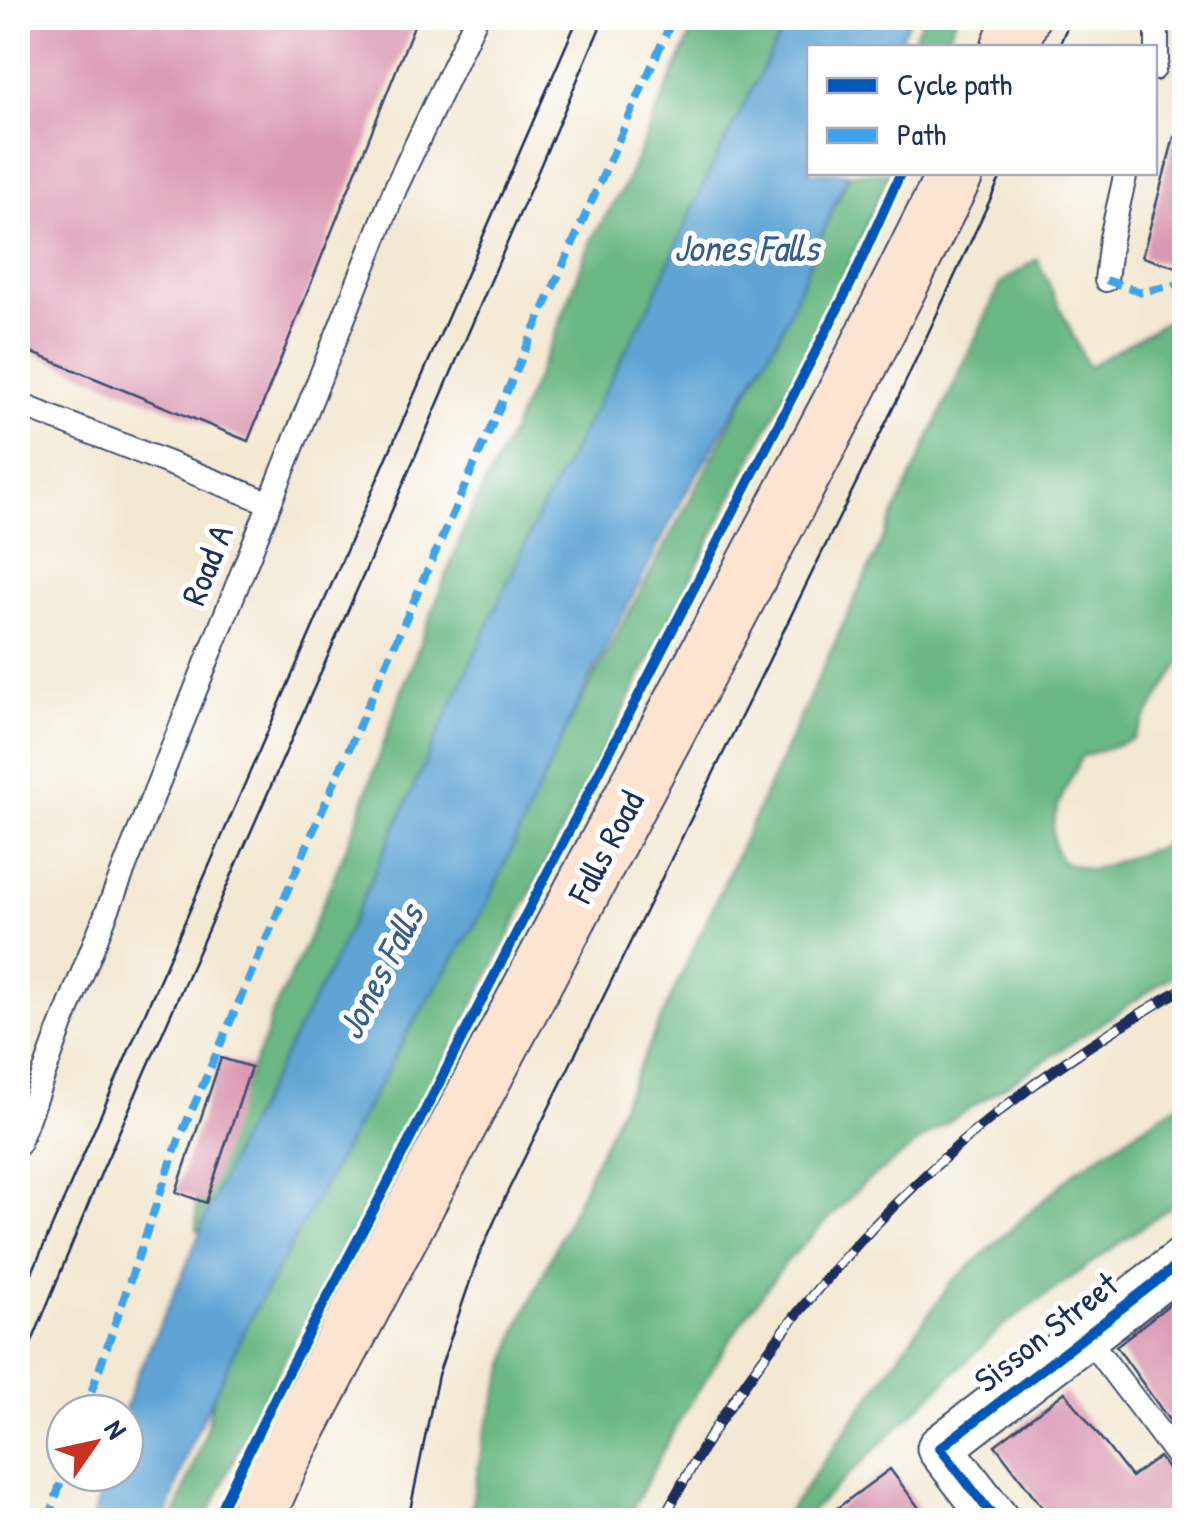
<svg xmlns="http://www.w3.org/2000/svg" width="1202" height="1538" font-family="'Patrick Hand',sans-serif">
	<rect width="100%" height="100%" fill="#fff"/>
	<filter id="ink" filterUnits="userSpaceOnUse"><feTurbulence type="fractalNoise" baseFrequency=".01" numOctaves="2"/><feDisplacementMap in="SourceGraphic" scale="20" xChannelSelector="R" yChannelSelector="G"/><feConvolveMatrix kernelMatrix="1 2 1 2 8 2 1 2 1" color-interpolation-filters="sRGB"/></filter>
	<filter id="wash" filterUnits="userSpaceOnUse"><feTurbulence type="fractalNoise" baseFrequency=".0048" numOctaves="4" result="noise"/><feDisplacementMap in="SourceGraphic" scale="40" xChannelSelector="R" yChannelSelector="G"/><feGaussianBlur stdDeviation="2.25" result="paint"/><feColorMatrix in="noise" values="0 0 0 0 0 0 0 0 0 0 0 0 0 0 0 0 0 1.4 0 .05"/><feComposite in="paint" operator="in"/></filter>
	<g filter="url(#wash)">
		<rect width="100%" height="100%" fill="#f3e8d2"/>
		<g fill="#6bb883" stroke="#437470" stroke-width="2.5">
			<polygon points="698,18 804,18 221,1232 197,1230 196,1198 267,1033 270,1019 304,948 354,829 404,685 469,516 512,431 556,333 591,240 625,185"/>
			<polygon points="923,18 956,18 943,47 909,47"/>
			<polygon points="850,173 889,173 843,279 467,1018 248,1428 206,1520 173,1520 204,1437 216,1388 229,1356 761,367"/>
			<path d="M1037,259L1088,367L1184,311V657L1133,739L1081,757C1070,782 1045,819 1055,848C1056,853 1060,857 1063,862L1091,870L1184,839V945L1175,974L1041,1063L934,1131L863,1184L786,1262L741,1323L677,1424L627,1520H469L484,1436L516,1333L1001,283Z"/>
			<polygon points="1184,1100 1184,1197 1003,1326 802,1520 782,1520 950,1284 1077,1170"/>
		</g>
		<polygon fill="#5ea4d4" stroke="#3c6a99" stroke-width="2.5" points="789,18 910,18 897,47 810,48 810,172 848,173 780,334 684,496 583,692 484,910 410,1029 250,1319 190,1446 165,1520 92,1520 107,1473 125,1473 124,1413 134,1382 184,1271 233,1152 331,967 539,514 651,303 708,174"/>
		<g id="blocks">
			<g fill="#da99b1">
				<polygon points="18,18 417,18 248,441 18,347"/>
				<polygon points="1174,137 1184,138 1184,269 1142,257"/>
				<polygon points="221,1058 251,1067 206,1203 176,1192"/>
				<polygon points="1184,1293 1184,1441 1116,1346"/>
				<polygon points="1065,1392 1131,1477 1159,1457 1173,1475 1184,1480 1184,1520 1052,1520 995,1445"/>
				<polygon points="890,1469 928,1520 821,1520"/>
			</g>
		</g>
	</g>
	<g filter="url(#ink)">
		<use href="#blocks" fill-opacity="0" stroke="#3b4b6f" stroke-width="2.5"/>
		<g fill="none" stroke-linecap="round" stroke-linejoin="round">
			<g stroke="#3b4b6f" stroke-width="26">
				<g id="service">
					<polyline points="1154,69 1157,59 1157,18"/>
					<polyline points="1106,280 1111,238 1126,172"/>
					<polyline points="18,404 270,503"/>
					<polyline points="18,1145 61,1027 396,187 476,18"/>
					<polyline points="1086,1336 1184,1465"/>
				</g>
			</g>
			<g stroke="#3b4b6f" stroke-width="49">
				<polyline id="minor" points="996,1520 940,1448 1184,1260"/>
			</g>
			<g stroke="#3b4b6f" stroke-width="59">
				<g id="secondary">
					<polyline points="1009,48 1021,18"/>
					<polyline points="255,1520 282,1459 843,398 956,172"/>
				</g>
			</g>
			<use href="#service" stroke="#fff" stroke-width="22"/>
			<use href="#minor" stroke="#fff" stroke-width="45"/>
			<use href="#secondary" stroke="#fde4d1" stroke-width="55"/>
			<g stroke="#1b2f5e" stroke-width="2.5">
				<polyline points="1058,48 1071,18"/>
				<polyline points="18,1305 578,18"/>
				<polyline points="18,1376 102,1171 392,510 604,18"/>
				<polyline points="408,1520 438,1375 478,1258 507,1193 898,398 1003,172"/>
			</g>
			<g stroke="#1b2f5e" stroke-width="11">
				<path id="rail" d="M662,1520C679,1490 696,1458 715,1428C819,1267 955,1128 1119,1027C1140,1014 1162,1000 1184,988"/>
			</g>
			<use href="#rail" stroke="#fff" stroke-width="8" stroke-dasharray="22" stroke-linecap="butt"/>
			<g stroke="#3da3ed" stroke-width="8" stroke-dasharray="15 8" stroke-linecap="butt">
				<polyline points="1106,280 1141,292 1184,283"/>
				<polyline points="84,1413 178,1142 388,659 673,18"/>
				<polyline points="49,1520 65,1468"/>
			</g>
			<g stroke="#fff" stroke-width="16">
				<g id="cycleway">
					<polyline points="215,1520 284,1379 384,1190 851,283 901,172"/>
					<polyline points="996,1520 940,1448 1184,1260"/>
				</g>
			</g>
			<use href="#cycleway" stroke="#0057b8" stroke-width="10"/>
		</g>
	</g>
	<g text-anchor="middle" stroke-width="10" stroke-linejoin="round" paint-order="stroke">
		<g font-size="35" fill="#1b2f5e" stroke="#fff">
			<text transform="translate(207 565) rotate(-68)" y="12">Road A</text>
			<text transform="translate(606 847) rotate(-62)" y="12">Falls Road</text>
			<text transform="translate(1046 1332) rotate(-38)" y="12">Sisson Street</text>
		</g>
		<g font-size="38" font-style="italic" fill="#365e8d" stroke="#fff">
			<text x="746" y="261">Jones Falls</text>
			<text transform="translate(380 972) rotate(-63)" y="13">Jones Falls</text>
		</g>
	</g>
	<rect width="1202" height="1538" fill="none" stroke="#fff" stroke-width="60"/>
	<rect x="807" y="45" width="350" height="130" fill="#ffffff" stroke="#a4acbf" stroke-width="2.5"/>
	<rect x="827" y="78" width="50" height="15" fill="#0057b8" stroke="#a4acbf" stroke-width="2.5"/>
	<text x="897" y="95" font-size="30" fill="#1b2f5e">Cycle path</text>
	<rect x="827" y="128" width="50" height="15" fill="#3da3ed" stroke="#a4acbf" stroke-width="2.5"/>
	<text x="897" y="145" font-size="30" fill="#1b2f5e">Path</text>
	<g transform="translate(95 1443) rotate(56)"><circle r="48" fill="#ffffff" stroke="#a4acbf" stroke-width="2.5"/>
	<path d="M0-8L18 38L0 25L-18 38Z" fill="#c8321e"/>
	<text y="-15" font-size="28" font-weight="bold" text-anchor="middle" fill="#1b2f5e">N</text>
	</g>
</svg>
